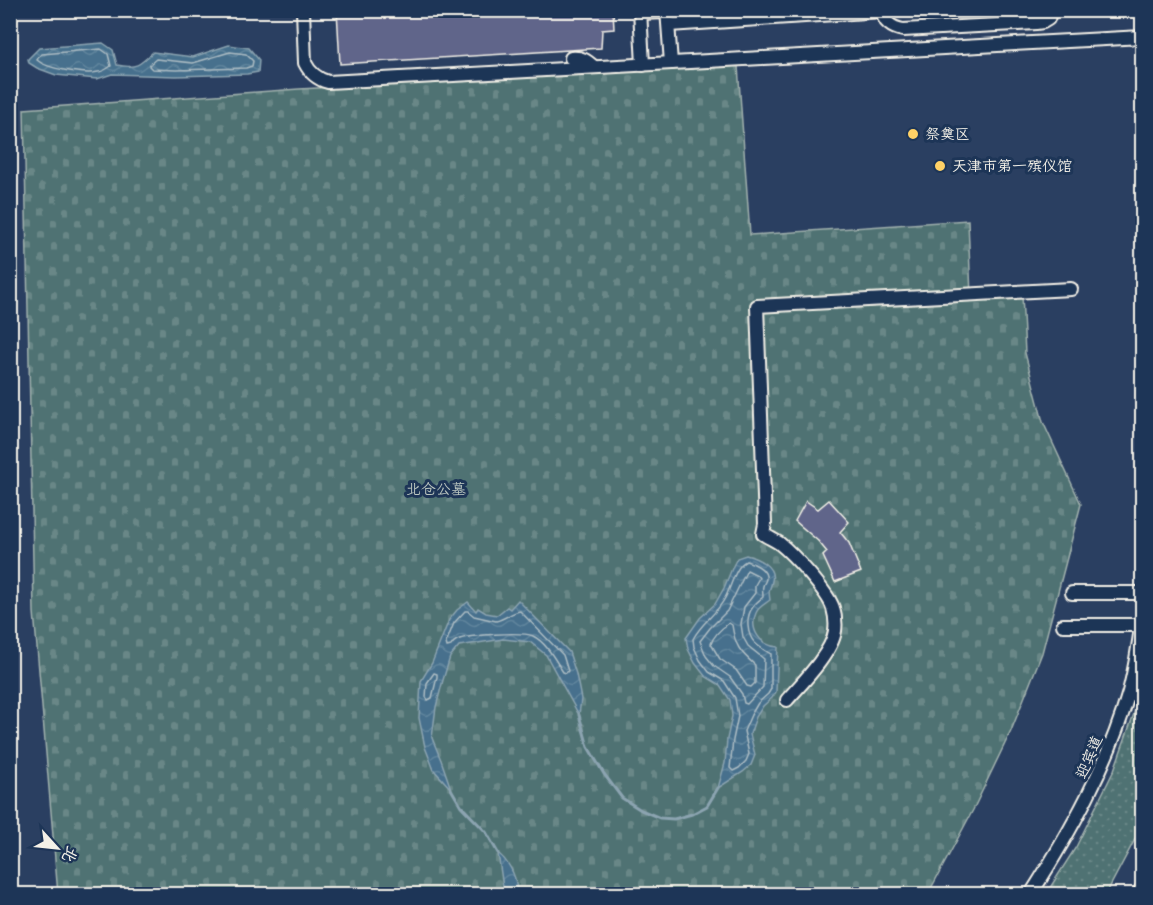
<svg xmlns="http://www.w3.org/2000/svg" width="1153" height="905" font-family="'Playpen Sans','LXGW WenKai TC',sans-serif">
	<defs>
		<pattern id="grass-dots" width="8" height="8" patternUnits="userSpaceOnUse" patternTransform="scale(1.5)"><rect width="8" height="8" fill="#4f7273"/><path d="M2 2h.1M6 6h.1" fill="none" stroke="#698787" stroke-width="1.8" stroke-linecap="round"/></pattern>
		<pattern id="cemetery-stones" width="16" height="16" patternUnits="userSpaceOnUse" patternTransform="scale(1.5)"><rect width="16" height="16" fill="#4f7273"/><path d="M2 7V4a2 2 0 0 1 4 0v3zM10 15v-3a2 2 0 0 1 4 0v3z" fill="#698787"/></pattern>
		<pattern id="water-waves" width="16" height="10" patternUnits="userSpaceOnUse" patternTransform="scale(1.5)"><rect width="16" height="10" fill="#46708d"/><path d="M0 5q4-4 8 0t8 0" fill="none" stroke="#61859d"/></pattern>
	</defs>
	<rect width="100%" height="100%" fill="#2a3f61"/>
	<filter id="ink" filterUnits="userSpaceOnUse"><feTurbulence type="fractalNoise" baseFrequency=".0167" numOctaves="2"/><feDisplacementMap in="SourceGraphic" scale="12" xChannelSelector="R" yChannelSelector="G"/><feConvolveMatrix kernelMatrix="1 2 1 2 8 2 1 2 1" color-interpolation-filters="sRGB"/></filter>
	<g filter="url(#ink)">
		<polygon fill="url(#grass-dots)" stroke="#a2b2ae" stroke-width="1.5" points="1142,691 1142,826 1106,894 1046,894 1076,847 1114,770"/>
		<polygon fill="url(#cemetery-stones)" stroke="#a2b2ae" stroke-width="1.5" points="738,66 750,235 968,220 971,297 1022,295 1025,353 1043,422 1081,504 1042,653 1011,731 973,810 928,894 58,894 34,612 24,109 299,89"/>
		<g fill="url(#water-waves)" stroke="#8ca4b1" stroke-width="1.5">
			<path d="M103,43L113,50L117,65C136,69 140,65 153,52L193,57L229,45L249,48L259,60L258,72L247,74L176,76L112,74L97,79L56,75L37,68L29,63L28,59L39,48Z"/>
			<path d="M746,555C757,558 776,566 772,581C770,592 768,587 770,600C765,604 758,607 756,613C749,629 760,646 778,647L776,692L772,698L763,706L756,717L750,734L755,755L751,765L743,772L718,788L725,763L727,739L732,716L730,700L720,685L705,676L695,663L688,649L686,638L700,618L715,604L724,588L733,566L737,558Z"/>
			<polygon points="518,600 569,652 576,674 581,699 579,715 546,655 530,642 503,639 459,646 450,657 443,680 436,707 432,738 441,760 451,789 434,770 425,747 419,718 421,681 432,663 449,620 457,610 468,602 476,611 478,608 486,613 497,615 507,607 510,609"/>
			<path d="M498,853C511,864 517,878 517,894H504Z"/>
		</g>
		<g fill="none" stroke-linecap="round" stroke-linejoin="round">
			<g stroke="#aebdc4" stroke-width="1.5">
				<path d="M101,49L108,54L111,66C107,69 103,72 98,72C85,75 47,69 37,60L38,57L42,54Z"/>
				<polygon points="230,52 246,54 253,61 252,66 246,68 176,70 152,69 149,66 150,64 156,59 193,63"/>
				<path d="M746,561C753,563 765,568 766,576C767,581 764,582 763,586C762,590 763,593 763,597C760,600 755,603 753,607C745,617 747,635 755,643C760,648 766,651 771,654V689L768,694L758,703L751,715L744,731L749,754L746,761L739,768L733,771L730,768L733,740L738,716L735,698L724,681L709,672L700,660L694,647L693,639C701,623 717,614 725,598C731,588 735,566 746,561Z"/>
				<polygon points="747,570 757,575 759,578 755,585 755,593 744,607 741,624 743,637 748,646 764,659 763,687 747,704 744,703 742,694 730,677 714,666 706,656 700,641 710,628 727,611"/>
				<path d="M465,611H468L474,616L496,621C505,619 512,612 520,611L563,655L568,671L566,673L563,672C555,660 547,643 533,636C521,631 469,635 457,640C455,641 452,644 451,646L447,647L446,643L454,623Z"/>
				<path d="M729,623L732,625C735,646 740,652 755,665V683L751,687L747,686L736,670L720,659L711,644C713,636 722,628 729,623Z"/>
				<polygon points="434,673 437,674 437,677 432,698 428,700 426,697 427,683"/>
			</g>
			<g stroke="#8ca4b1" stroke-width="3">
				<polyline points="579,715 588,747 604,774 622,798 641,810 660,818 674,819 692,814 707,806 718,788"/>
				<polyline points="451,789 461,806 486,832 498,853"/>
			</g>
		</g>
		<g fill="#60658a" stroke="#f4f1e8" stroke-width="1.5">
			<polygon points="337,10 613,10 614,29 602,30 601,48 340,64"/>
			<polygon points="829,500 849,522 840,532 849,543 861,572 835,582 823,556 827,552 818,541 795,521 806,501 818,509"/>
		</g>
		<g fill="none" stroke-linecap="round" stroke-linejoin="round">
			<g stroke="#f4f1e8" stroke-width="16">
				<g id="minor">
					<path d="M303,10L305,63C310,73 317,79 328,82L1142,37"/>
					<polyline points="640,10 643,65"/>
					<polyline points="667,10 671,63"/>
					<path d="M882,10C883,22 892,28 903,30L1036,23L1043,22L1048,19L1051,10"/>
					<polyline points="640,13 667,12"/>
					<polyline points="669,25 882,11"/>
					<path d="M571,58C582,57 586,60 594,67"/>
					<polyline points="1072,593 1142,593"/>
					<polyline points="1063,625 1142,625"/>
					<path d="M787,700C801,684 832,653 835,631C836,624 835,615 833,608C828,592 793,554 779,543C774,540 768,537 763,534L765,524L757,306L1071,289"/>
					<path d="M1031,894C1071,831 1108,765 1129,692C1135,668 1139,644 1142,620"/>
					<polyline points="1139,894 1142,888"/>
				</g>
			</g>
			<use href="#minor" stroke="#1d3557" stroke-width="12"/>
		</g>
	</g>
	<g fill="#ffd166" stroke="#1d3557" stroke-width="2">
		<circle cx="913" cy="134" r="6"/>
		<circle cx="940" cy="166" r="6"/>
	</g>
	<g text-anchor="middle" stroke-width="6" stroke-linejoin="round" paint-order="stroke">
		<g font-size="15" fill="#f4f1e8" stroke="#1d3557" text-anchor="start">
			<text x="925" y="139">祭奠区</text>
			<text x="952" y="171">天津市第一殡仪馆</text>
		</g>
		<g font-size="15" fill="#bac5bf" stroke="#1d3557">
			<text x="436" y="494">北仓公墓</text>
		</g>
		<g font-size="15" fill="#f4f1e8" stroke="#1d3557">
			<text transform="translate(1089 757) rotate(-67)" y="5">迎宾道</text>
		</g>
	</g>
	<rect width="1153" height="905" fill="none" stroke="#1d3557" stroke-width="36"/>
	<rect x="18" y="18" width="1117" height="869" fill="none" stroke="#f4f1e8" stroke-width="2" filter="url(#ink)"/>
	<g transform="translate(57 848) rotate(117)" stroke="#1d3557" stroke-width="4.5" paint-order="stroke">
	<path d="M0-4.5L10 22L0 15L-10 22Z" fill="#f4f1e8"/>
	<text y="-9" font-size="16" font-weight="bold" text-anchor="middle" fill="#f4f1e8">北</text>
	</g>
</svg>
